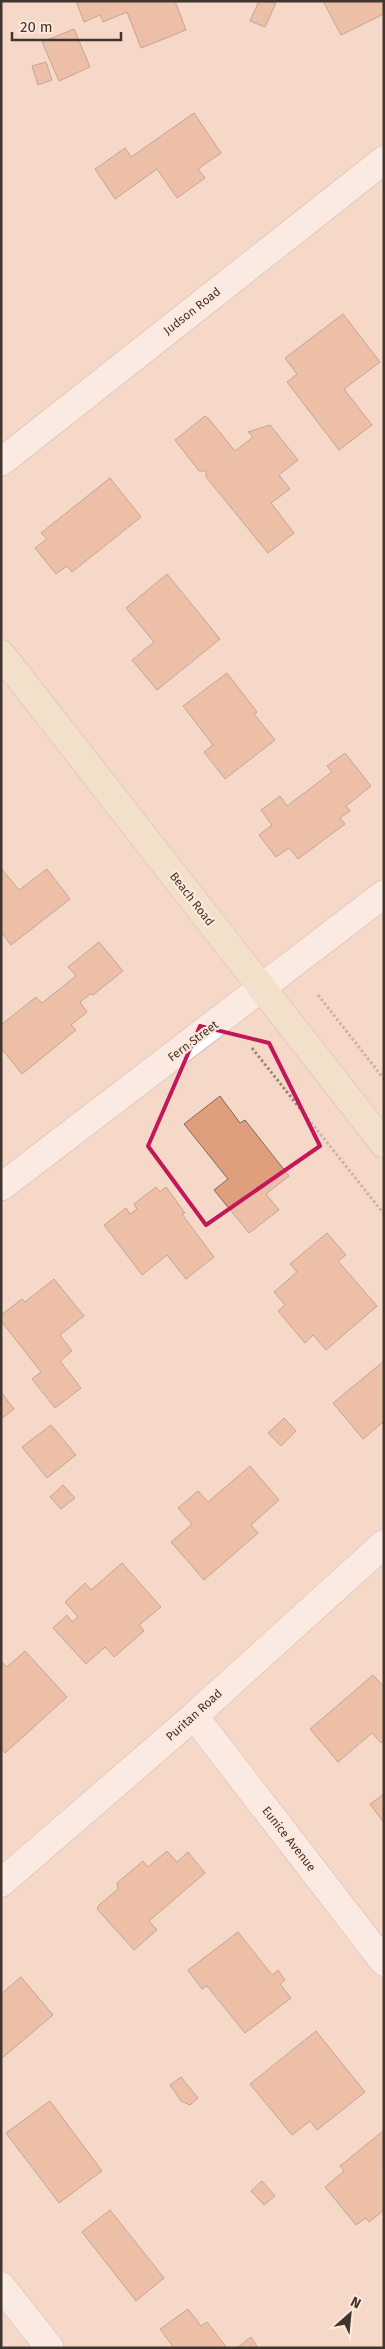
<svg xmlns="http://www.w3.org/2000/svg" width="385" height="2349" font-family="'Fira Sans',sans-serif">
	<rect width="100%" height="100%" fill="#f6d8c8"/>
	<g fill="#e09f7c" stroke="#82685a">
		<polygon points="76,1 175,1 186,30 141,48 127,12 103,22 100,15 84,22"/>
		<polygon points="259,1 276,3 265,27 250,21"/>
		<polygon points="323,1 384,1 384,14 341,35"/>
		<polygon points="74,29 90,67 59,81 42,42"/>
		<polygon points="46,62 52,80 38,85 32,66"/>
		<polygon points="194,113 221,153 198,169 205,178 177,198 157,169 115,199 95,169 125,148 131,157"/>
		<polygon points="343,314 380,362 344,389 372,425 339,450 287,382 297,374 285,358"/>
		<polygon points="205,416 209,419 235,451 253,437 248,432 270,425 298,460 279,475 290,489 271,503 294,533 268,553 206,477 206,471 199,471 175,440"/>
		<polygon points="110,478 141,517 72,572 67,566 56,574 35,548 47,539 41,533"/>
		<polygon points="167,574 220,639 157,690 132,660 154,642 126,608"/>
		<polygon points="227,673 257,712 254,714 275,740 225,779 204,752 213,745 183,706"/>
		<polygon points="345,753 371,786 346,806 350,811 340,818 345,824 298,859 289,848 276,857 259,835 272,825 261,810 280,796 287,806 332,772 327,766"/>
		<polygon points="1,868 19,890 47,869 70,899 11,945 1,932"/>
		<polygon points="99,942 123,971 93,995 90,994 80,1002 87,1012 71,1025 76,1030 22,1074 1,1048 1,1025 36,997 42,1003 76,976 68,967"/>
		<polygon points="220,1096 240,1123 245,1120 289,1176 266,1194 279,1210 249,1233 214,1190 228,1179 184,1124"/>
		<polygon points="156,1187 160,1192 166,1187 185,1213 182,1214 214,1257 186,1279 167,1255 142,1275 104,1225 126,1208 130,1214 137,1209 134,1204"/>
		<polygon points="327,1233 346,1255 338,1261 377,1306 326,1350 313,1335 305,1343 278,1311 285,1305 274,1292 297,1272 290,1264"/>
		<polygon points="54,1279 84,1316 60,1335 72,1351 60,1361 81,1388 55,1408 32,1379 41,1372 1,1321 1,1315 22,1299 25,1302"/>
		<polygon points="384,1361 384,1424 382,1423 363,1439 333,1403"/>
		<polygon points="1,1392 14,1409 1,1419"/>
		<polygon points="284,1418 296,1431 281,1446 268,1433"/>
		<polygon points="51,1425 76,1455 47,1478 22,1447"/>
		<polygon points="250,1466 279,1500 251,1525 258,1533 204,1580 171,1542 192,1524 178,1508 198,1491 208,1502"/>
		<polygon points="63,1485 75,1498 61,1509 50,1497"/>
		<polygon points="122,1563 161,1607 139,1625 144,1631 114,1657 105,1647 86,1664 53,1628 67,1615 72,1622 78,1617 65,1602 85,1583 91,1590"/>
		<polygon points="25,1651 67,1697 5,1753 1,1748 1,1661 7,1667"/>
		<polygon points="373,1675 384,1687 384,1740 381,1743 372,1733 338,1762 310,1729"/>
		<polygon points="384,1794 384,1823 370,1804"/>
		<polygon points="167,1851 177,1862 188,1852 205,1873 149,1921 157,1930 134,1950 97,1909 99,1905 118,1889 117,1883 143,1861 148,1867"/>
		<polygon points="238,1932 272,1975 278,1970 285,1980 280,1984 291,1998 245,2033 207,1986 202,1989 188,1970"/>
		<polygon points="21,1977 53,2015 1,2059 1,1994"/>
		<polygon points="316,2031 365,2092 317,2130 310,2121 292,2135 250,2084"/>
		<polygon points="181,2077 198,2098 190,2105 181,2101 170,2085"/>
		<polygon points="50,2101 102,2171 59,2203 6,2133"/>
		<polygon points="383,2131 384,2210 369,2222 366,2218 356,2225 325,2187 344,2171 340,2166"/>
		<polygon points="262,2181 275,2196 264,2205 251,2191"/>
		<polygon points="110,2210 164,2278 136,2301 82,2232"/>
		<polygon points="188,2309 201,2326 207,2322 227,2348 174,2348 160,2329"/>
		<polygon points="251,2337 258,2348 237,2348"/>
	</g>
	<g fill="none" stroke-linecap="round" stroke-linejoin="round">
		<g stroke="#b09486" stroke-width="29">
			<g id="street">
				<polyline points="1,462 384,160"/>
				<polyline points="1,1187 384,894"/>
				<polyline points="194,1716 384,1962"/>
				<polyline points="1,1883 194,1716 384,1544"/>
				<polyline points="1,2286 50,2348"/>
			</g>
		</g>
		<g stroke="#b09486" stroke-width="29">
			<polyline id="secondary" points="1,654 384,1144"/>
		</g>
		<g stroke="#9a857b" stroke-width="3" stroke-dasharray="2.5 2.5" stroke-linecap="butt">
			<polyline points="318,995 384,1079"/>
			<polyline points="252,1048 384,1214"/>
		</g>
		<use href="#street" stroke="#fff" stroke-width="28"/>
		<use href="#secondary" stroke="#f0e8cc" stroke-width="28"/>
	</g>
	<path d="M0 0H385V2349H0ZM200,1026L269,1043L320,1146L206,1225L148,1146Z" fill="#f6d8c8" fill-opacity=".55" fill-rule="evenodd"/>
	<path fill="none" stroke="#c2185b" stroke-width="4" stroke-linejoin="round" d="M200,1026L269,1043L320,1146L206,1225L148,1146Z"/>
	<g text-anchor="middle" stroke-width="4.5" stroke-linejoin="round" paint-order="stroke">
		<g font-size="12" fill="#41352f" stroke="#ffe7da">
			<text transform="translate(192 311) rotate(-38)" y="4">Judson Road</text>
			<text transform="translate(192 899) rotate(52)" y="4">Beach Road</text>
			<text transform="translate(193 1041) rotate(-37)" y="4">Fern Street</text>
			<text transform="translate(194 1715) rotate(-42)" y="4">Puritan Road</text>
			<text transform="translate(289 1839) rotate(52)" y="4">Eunice Avenue</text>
		</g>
	</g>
	<rect width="385" height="2349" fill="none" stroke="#41352f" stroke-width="5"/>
	<g transform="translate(350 2314) rotate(27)" stroke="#ffe7da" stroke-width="4" paint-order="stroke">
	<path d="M0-4L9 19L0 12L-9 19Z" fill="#41352f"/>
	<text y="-8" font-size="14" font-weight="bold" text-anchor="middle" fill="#41352f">N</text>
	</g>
	<path d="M12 32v8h109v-8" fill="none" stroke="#41352f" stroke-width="2.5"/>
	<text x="20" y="32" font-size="15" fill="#41352f" stroke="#ffe7da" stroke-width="4" paint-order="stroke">20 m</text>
</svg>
